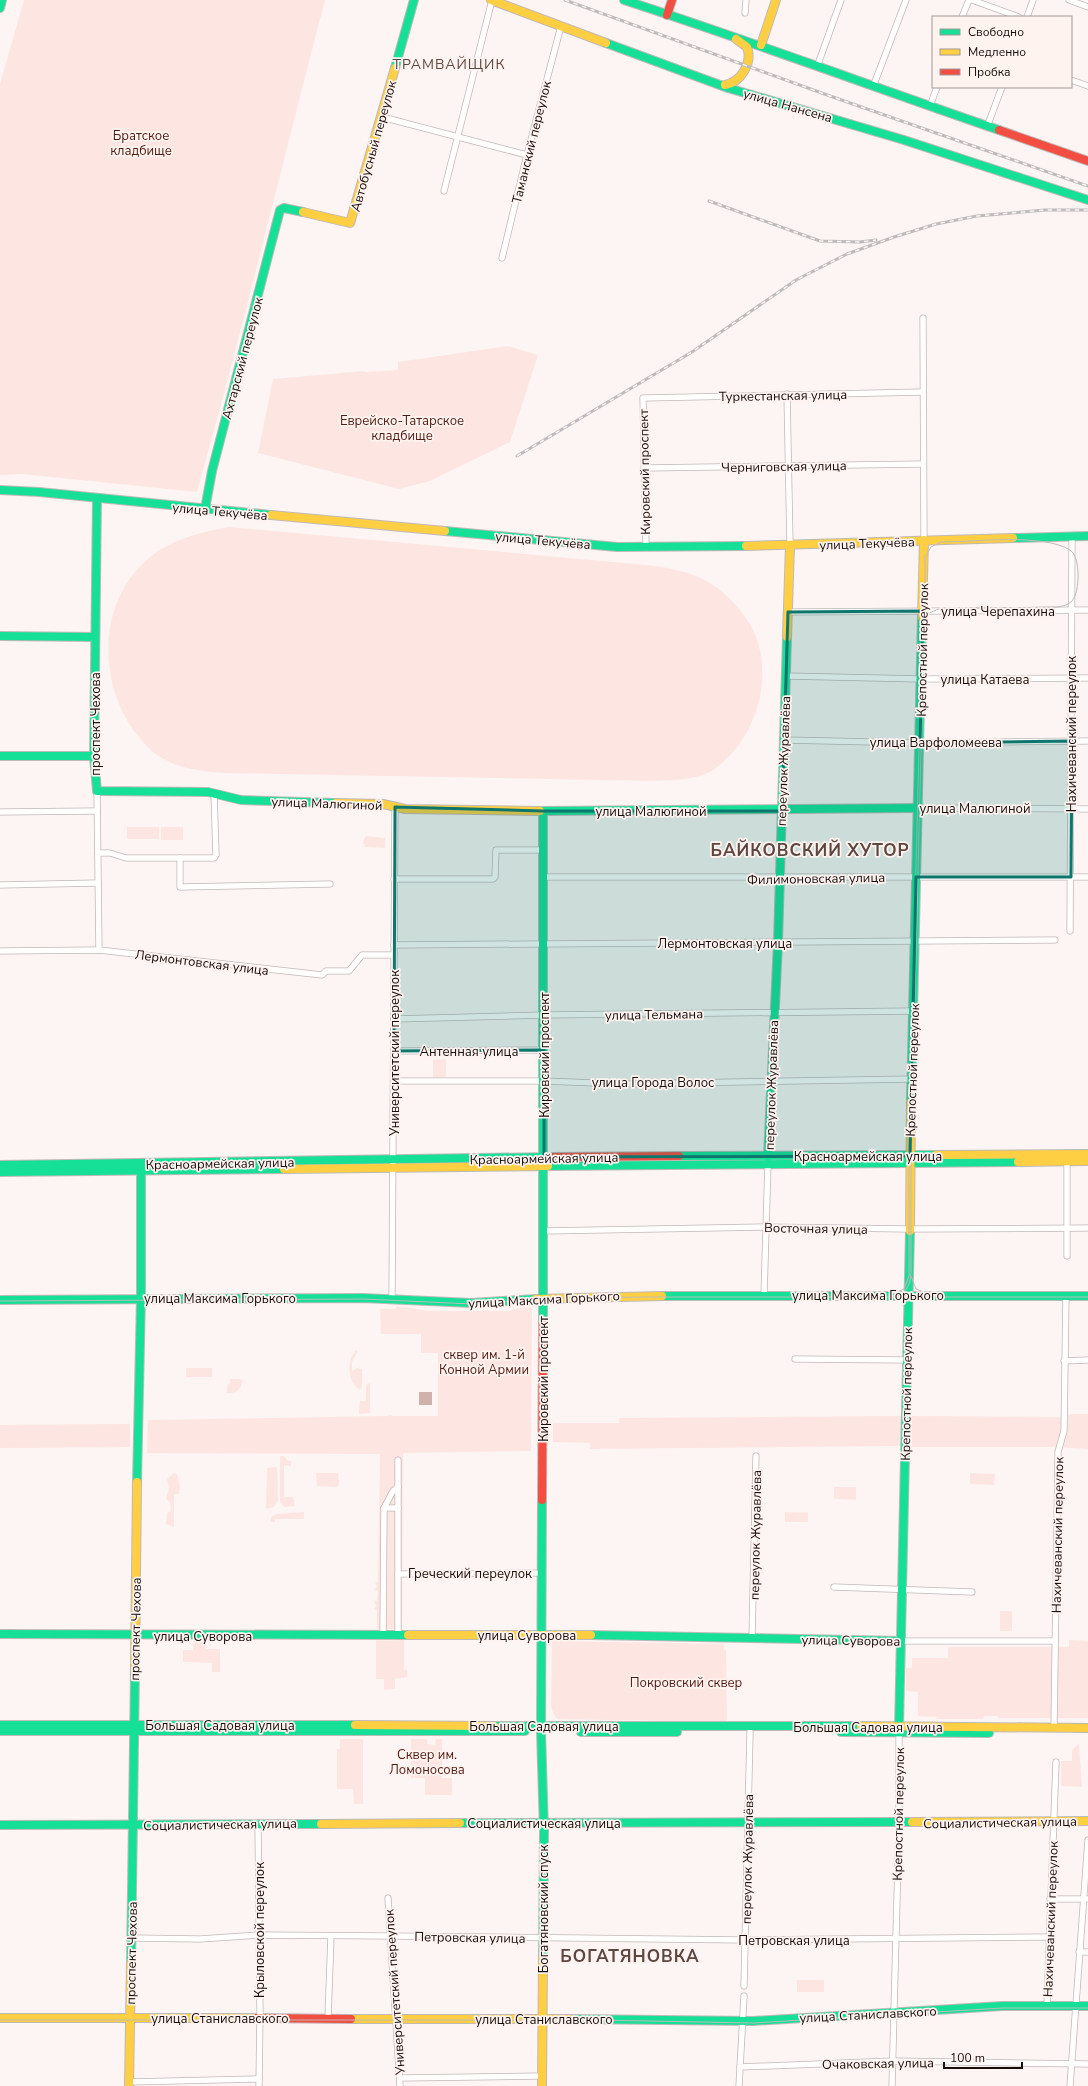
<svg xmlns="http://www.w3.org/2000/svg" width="1088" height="2086" font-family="'Nunito Sans',sans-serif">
	<rect width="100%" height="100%" fill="#fcf5f4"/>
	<g fill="#fde6e1">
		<path d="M24,0H325C282,164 243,329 197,492L22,474L0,475V84Z"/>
		<polygon points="508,346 538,355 510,442 430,481 399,489 258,453 273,379 365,371 365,372 398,370 398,362"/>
		<path d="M229,527L646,565C670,568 697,572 717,588C732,599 746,615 754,632C775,679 755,742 713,770C695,781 671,780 651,781L224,773C199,771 178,769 157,755C148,749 141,739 134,731C97,680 98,599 150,557C173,539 201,532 229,527Z"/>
		<rect x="127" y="827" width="32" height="12"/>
		<rect x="161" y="827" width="22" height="13"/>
		<polygon points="366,836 385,838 385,848 365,847 363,842"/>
		<polygon points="446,1059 446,1077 433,1077 433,1060"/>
		<polygon points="396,1306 430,1311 485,1311 487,1309 490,1311 512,1311 513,1309 531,1307 532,1314 531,1451 403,1453 402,1629 377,1629 377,1610 374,1609 376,1606 374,1601 377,1601 378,1591 374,1590 377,1587 375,1582 378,1582 380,1454 147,1453 148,1420 388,1416 390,1415 392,1416 438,1416 438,1353 421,1353 421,1334 381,1334 380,1309 396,1309"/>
		<path d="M356,1350L358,1351L352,1362V1371L357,1368L362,1369V1387L360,1390C346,1381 347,1359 356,1350Z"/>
		<rect x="186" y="1368" width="26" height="9"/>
		<path d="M230,1379H240L243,1381C239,1391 238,1393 227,1393V1385L230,1383Z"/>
		<polygon points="370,1383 370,1413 359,1414 360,1401 366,1401 366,1385"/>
		<polygon points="1072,1414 1088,1414 1088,1449 1055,1447 912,1447 912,1416 1062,1417"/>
		<polygon points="901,1416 900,1446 590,1449 590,1443 553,1442 553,1423 619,1423 619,1418"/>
		<polygon points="130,1424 130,1447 0,1448 0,1425"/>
		<polygon points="280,1456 284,1456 287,1460 291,1461 291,1466 284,1465 284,1497 293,1497 295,1506 284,1507 280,1502"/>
		<polygon points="277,1467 278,1500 274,1507 266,1509 267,1468"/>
		<polygon points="174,1473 177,1474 180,1486 179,1494 174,1494 174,1527 166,1524 167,1513 171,1511 170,1502 166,1499 169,1489 167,1479"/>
		<polygon points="316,1473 338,1473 339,1485 336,1487 317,1486"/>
		<polygon points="970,1473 995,1474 994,1485 970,1484"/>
		<polygon points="834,1487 856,1487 856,1500 834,1499"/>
		<polygon points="304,1512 304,1519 275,1519 275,1522 270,1522 272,1516 277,1514"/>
		<polygon points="785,1512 808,1513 808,1522 785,1522"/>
		<rect x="1000" y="1611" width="12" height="20"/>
		<polygon points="404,1640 404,1670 407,1670 407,1677 395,1679 395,1689 384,1690 384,1679 376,1679 376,1641"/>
		<polygon points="1069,1640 1088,1641 1088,1718 998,1718 998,1716 984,1716 983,1719 935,1719 938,1717 918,1716 918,1692 906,1691 906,1668 912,1668 912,1658 948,1658 948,1647 1069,1647"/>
		<polygon points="193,1641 206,1641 206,1649 220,1649 220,1672 212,1672 212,1663 183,1662 183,1650 193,1650"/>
		<polygon points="552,1641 724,1644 724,1650 726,1650 727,1722 558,1719 555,1717 551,1707"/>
		<polygon points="340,1739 363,1739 363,1804 354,1804 353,1789 337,1789 337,1749 340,1749"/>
		<polygon points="411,1739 427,1739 427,1744 435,1745 436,1739 442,1739 442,1778 452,1778 452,1795 425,1795 425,1778 411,1778"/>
		<polygon points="1079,1743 1082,1787 1061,1786 1061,1761 1072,1761 1072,1750"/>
		<rect x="797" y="1980" width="27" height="12"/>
	</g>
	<rect fill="#d1b1ab" x="419" y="1392" width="13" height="13"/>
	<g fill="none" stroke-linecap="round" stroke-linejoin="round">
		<g stroke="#c1b8b8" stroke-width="7">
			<g id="street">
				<polyline points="972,0 1019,17"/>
				<polyline points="1069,0 1088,7"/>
				<polyline points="745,13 746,0"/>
				<polyline points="962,17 969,0"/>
				<polyline points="1027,17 1033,0"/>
				<polyline points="817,67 841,0"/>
				<polyline points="1071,80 1088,86"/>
				<polyline points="873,87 906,0"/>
				<polyline points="930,106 937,87"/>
				<polyline points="382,117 527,155"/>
				<polyline points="987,127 1002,87"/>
				<polyline points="444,191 492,0"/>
				<polyline points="502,258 527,155 561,26"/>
				<polyline points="923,318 924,540"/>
				<polyline points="787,394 790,545"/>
				<polyline points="644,468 923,464"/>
				<polyline points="646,547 643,398 923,392"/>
				<polyline points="788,612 1088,610"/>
				<polyline points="786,676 921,679 1088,678"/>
				<polyline points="784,740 919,743 1088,741"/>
				<polyline points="97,791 99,950"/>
				<polyline points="919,808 1088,809"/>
				<polyline points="0,812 97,811"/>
				<polyline points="98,853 110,853 126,858 214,858 216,855 214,793"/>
				<polyline points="180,858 180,887 330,884"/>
				<polyline points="543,877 1088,877"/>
				<polyline points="394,879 493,879 495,877 496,850 543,850"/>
				<polyline points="0,885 98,883"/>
				<polyline points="1070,931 1072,537"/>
				<polyline points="394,945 1055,940"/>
				<polyline points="0,951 99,950 322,975 326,971 349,971 362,955 394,955"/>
				<polyline points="394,1019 544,1015 914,1011"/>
				<polyline points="394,1051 544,1050"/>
				<polyline points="394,1081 544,1081 622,1084 912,1079"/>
				<polyline points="1067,1161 1067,1256"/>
				<polyline points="543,1231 765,1227 909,1229 1088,1228"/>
				<polyline points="764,1295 768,1163"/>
				<polyline points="392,1299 395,807"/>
				<polyline points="795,1359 906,1360"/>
				<polyline points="1064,1361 1088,1360"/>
				<polyline points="398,1460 398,1635"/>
				<polyline points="384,1508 393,1491 398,1487"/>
				<polyline points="398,1574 542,1573"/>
				<polyline points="834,1587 972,1592"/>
				<polyline points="383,1635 384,1508 398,1508"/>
				<polyline points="752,1638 756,1456"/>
				<polyline points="901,1641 1054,1641"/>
				<polyline points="1054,1728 1058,1452 1064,1431 1066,1296"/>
				<polyline points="258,1823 260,2013 259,2086"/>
				<polyline points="388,1898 400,2086"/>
				<polyline points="1050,1899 1088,1899"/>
				<polyline points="131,1938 200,1939 260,1935 390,1936 745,1940 1050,1937"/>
				<polyline points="1079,1952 1088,1952"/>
				<polyline points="744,1986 750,1732"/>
				<polyline points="1047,2005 1056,1762"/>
				<polyline points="328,2018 331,1936"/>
				<polyline points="740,2067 893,2061 1088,2064"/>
				<polyline points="400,2078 542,2076"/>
				<polyline points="129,2082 259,2079"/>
				<polyline points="739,2086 744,1996"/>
				<polyline points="892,2086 899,1823 899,1731"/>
				<polyline points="1070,2086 1088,1840"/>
			</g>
		</g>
		<g stroke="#c1b8b8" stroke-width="10">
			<g id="fast">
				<path d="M624,0C750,41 874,87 999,130"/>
				<polyline points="0,8 2,0"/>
				<polyline points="606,43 728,88 904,140 1088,200"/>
				<polyline points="395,68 414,0"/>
				<polyline points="0,490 39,492 271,515"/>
				<polyline points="97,498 94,756 97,791 208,792 241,800 336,803"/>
				<polyline points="205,509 212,471 280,210 284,208 303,212"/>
				<polyline points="445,531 617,547 746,546"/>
				<polyline points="1013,538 1088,536"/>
				<polyline points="0,636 95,637"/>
				<polyline points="0,756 94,756"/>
				<polyline points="540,811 919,808"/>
				<polyline points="911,1102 922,617"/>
				<polyline points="679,1156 936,1155"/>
				<polyline points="768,1157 778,942 787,637"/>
				<polyline points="0,1165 552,1157"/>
				<polyline points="548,1166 1018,1162"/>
				<polyline points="0,1172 284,1169"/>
				<polyline points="662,1296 1088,1296"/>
				<polyline points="0,1300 363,1298 472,1303 536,1299"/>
				<polyline points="543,1324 543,811"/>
				<polyline points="137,1482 141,1297 141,1171"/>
				<polyline points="542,1500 541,1731 544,1831 543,1958"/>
				<polyline points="0,1634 408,1635"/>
				<polyline points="591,1635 901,1641"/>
				<polyline points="0,1725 355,1725"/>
				<polyline points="494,1726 861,1726"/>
				<polyline points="899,1726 910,1231"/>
				<polyline points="0,1731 525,1731"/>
				<polyline points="581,1732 677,1732"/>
				<polyline points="841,1732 989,1733"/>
				<polyline points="460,1823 912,1822"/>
				<polyline points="0,1825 321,1824"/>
				<polyline points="131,1963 135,1670"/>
				<polyline points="571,2019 753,2021 1002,2006 1088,2006"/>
			</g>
		</g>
		<g stroke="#c1b8b8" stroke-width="10">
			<g id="slow">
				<polyline points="491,0 606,43"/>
				<polyline points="761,45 776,0"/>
				<path d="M725,85C741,82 753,63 747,47L736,39"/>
				<polyline points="303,212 350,223 395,68"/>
				<polyline points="271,515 445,531"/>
				<polyline points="746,546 1013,538"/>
				<polyline points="922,617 924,540"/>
				<polyline points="787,637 790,545"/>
				<polyline points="336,803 383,804 405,809 540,811"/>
				<polyline points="936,1155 1088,1154"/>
				<polyline points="1018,1162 1088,1161"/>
				<polyline points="284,1169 548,1166"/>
				<polyline points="910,1231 911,1102"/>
				<polyline points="536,1299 662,1296"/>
				<polyline points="408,1635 591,1635"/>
				<polyline points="135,1670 137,1482"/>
				<polyline points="355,1725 494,1726"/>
				<polyline points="861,1726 1088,1728"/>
				<polyline points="912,1822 1088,1821"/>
				<polyline points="321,1824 460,1823"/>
				<polyline points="0,2018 257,2018"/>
				<polyline points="351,2019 571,2019"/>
				<polyline points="129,2086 131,1963"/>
				<polyline points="542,2086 543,1958"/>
			</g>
		</g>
		<g stroke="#c1b8b8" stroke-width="10">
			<g id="jam">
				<polyline points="667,15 672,0"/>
				<polyline points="999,130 1088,161"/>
				<polyline points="552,1157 679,1156"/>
				<polyline points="542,1500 543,1324"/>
				<polyline points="257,2018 351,2019"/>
			</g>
		</g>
		<use href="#street" stroke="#fffefd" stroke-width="5.5"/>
		<use href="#fast" stroke="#16e098" stroke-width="8"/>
		<use href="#slow" stroke="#ffcf43" stroke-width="8"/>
		<use href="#jam" stroke="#f24e42" stroke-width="8"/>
		<g stroke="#bdbbbb" stroke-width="1">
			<polyline points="911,1276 916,1289 929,1294"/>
			<path d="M892,1294L904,1289L909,1276V1156L922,622C925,614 931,612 939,609L1058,607C1063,606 1068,605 1072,601C1080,592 1081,557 1070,550C1043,533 974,542 941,542L931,547L925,557V616L924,629L911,1156V1273C910,1286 906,1295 892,1296"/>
			<polyline points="0,1301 363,1299 472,1304 564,1298 644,1297 1088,1297"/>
			<polyline points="0,2020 596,2020 753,2023 1002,2008 1088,2008"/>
		</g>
		<g stroke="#bdbbbb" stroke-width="3">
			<g id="rail">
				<polyline points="565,0 830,96 1088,186"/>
				<polyline points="709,201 820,241 860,242 876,240"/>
				<polyline points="517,456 692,352 796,280 847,254 894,237 936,224 977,216 1045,210 1088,210"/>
			</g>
		</g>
		<use href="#rail" stroke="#fff3f0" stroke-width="1.5" stroke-dasharray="4.5" stroke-linecap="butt"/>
	</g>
	<path fill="#0f766e" fill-opacity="0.2" stroke="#0f766e" stroke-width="3" stroke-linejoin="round" d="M923,611L920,743L1072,741L1071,877H916L910,1156L544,1157V1050L394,1051L395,807L543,811H782L788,612Z"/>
	<g text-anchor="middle" stroke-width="3.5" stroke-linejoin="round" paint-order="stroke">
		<g font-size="13" fill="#170d0b" stroke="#fff3f0">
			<text transform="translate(788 105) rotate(16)" y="5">улица Нансена</text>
			<text transform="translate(531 142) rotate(-76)" y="5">Таманский переулок</text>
			<text transform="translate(373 146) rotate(-74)" y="5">Автобусный переулок</text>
			<text transform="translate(242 358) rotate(-75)" y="5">Ахтарский переулок</text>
			<text transform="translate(783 395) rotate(-1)" y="5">Туркестанская улица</text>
			<text transform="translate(784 466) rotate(-1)" y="5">Черниговская улица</text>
			<text transform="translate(644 472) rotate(-91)" y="5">Кировский проспект</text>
			<text transform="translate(220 511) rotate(5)" y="5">улица Текучёва</text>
			<text transform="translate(543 540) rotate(5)" y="5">улица Текучёва</text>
			<text transform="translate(867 543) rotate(-2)" y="5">улица Текучёва</text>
			<text x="998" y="616">улица Черепахина</text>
			<text transform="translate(922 650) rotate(-89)" y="5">Крепостной переулок</text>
			<text x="985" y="684">улица Катаева</text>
			<text transform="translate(95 724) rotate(-90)" y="5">проспект Чехова</text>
			<text transform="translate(1071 734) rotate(-90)" y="5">Нахичеванский переулок</text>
			<text x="936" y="747">улица Варфоломеева</text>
			<text transform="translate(783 761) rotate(-88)" y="5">переулок Журавлёва</text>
			<text transform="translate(327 803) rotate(2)" y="5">улица Малюгиной</text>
			<text x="975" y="813">улица Малюгиной</text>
			<text x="651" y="816">улица Малюгиной</text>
			<text transform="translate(816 878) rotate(-1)" y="5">Филимоновская улица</text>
			<text x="725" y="948">Лермонтовская улица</text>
			<text transform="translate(202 962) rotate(7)" y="5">Лермонтовская улица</text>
			<text transform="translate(654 1014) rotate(-1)" y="5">улица Тельмана</text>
			<text x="469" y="1056">Антенная улица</text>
			<text transform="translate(394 1053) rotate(-90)" y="5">Университетский переулок</text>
			<text transform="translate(544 1055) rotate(-90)" y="5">Кировский проспект</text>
			<text transform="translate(912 1070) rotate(-88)" y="5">Крепостной переулок</text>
			<text x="653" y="1087">улица Города Волос</text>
			<text transform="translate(771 1085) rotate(-88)" y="5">переулок Журавлёва</text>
			<text x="868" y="1161">Красноармейская улица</text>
			<text transform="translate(544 1158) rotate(-1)" y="5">Красноармейская улица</text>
			<text transform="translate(220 1163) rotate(-1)" y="5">Красноармейская улица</text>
			<text transform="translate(816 1228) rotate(1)" y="5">Восточная улица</text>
			<text x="868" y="1300">улица Максима Горького</text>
			<text x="220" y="1303">улица Максима Горького</text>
			<text transform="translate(544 1299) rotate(-3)" y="5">улица Максима Горького</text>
			<text transform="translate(543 1379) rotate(-90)" y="5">Кировский проспект</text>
			<text transform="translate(906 1394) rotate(-89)" y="5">Крепостной переулок</text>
			<text transform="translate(755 1535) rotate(-89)" y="5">переулок Журавлёва</text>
			<text transform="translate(1057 1535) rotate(-89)" y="5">Нахичеванский переулок</text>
			<text x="470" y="1578">Греческий переулок</text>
			<text transform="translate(135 1629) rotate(-89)" y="5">проспект Чехова</text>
			<text x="527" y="1640">улица Суворова</text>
			<text x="203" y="1641">улица Суворова</text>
			<text transform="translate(851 1640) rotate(1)" y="5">улица Суворова</text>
			<text x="220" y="1730">Большая Садовая улица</text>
			<text x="544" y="1731">Большая Садовая улица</text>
			<text x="868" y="1732">Большая Садовая улица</text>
			<text transform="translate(898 1814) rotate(-89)" y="5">Крепостной переулок</text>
			<text transform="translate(1000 1822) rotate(-1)" y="5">Социалистическая улица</text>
			<text x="544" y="1828">Социалистическая улица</text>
			<text transform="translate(220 1824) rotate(-1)" y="5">Социалистическая улица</text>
			<text transform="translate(747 1859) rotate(-89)" y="5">переулок Журавлёва</text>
			<text transform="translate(543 1909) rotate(-90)" y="5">Богатяновский спуск</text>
			<text transform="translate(1050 1919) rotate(-88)" y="5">Нахичеванский переулок</text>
			<text transform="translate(259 1930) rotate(-90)" y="5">Крыловской переулок</text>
			<text transform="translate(470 1937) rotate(1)" y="5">Петровская улица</text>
			<text x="794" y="1945">Петровская улица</text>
			<text transform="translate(131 1953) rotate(-89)" y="5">проспект Чехова</text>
			<text transform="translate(394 1992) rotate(-94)" y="5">Университетский переулок</text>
			<text transform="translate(868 2014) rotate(-3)" y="5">улица Станиславского</text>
			<text x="220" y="2023">улица Станиславского</text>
			<text x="544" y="2024">улица Станиславского</text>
			<text transform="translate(878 2063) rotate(-1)" y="5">Очаковская улица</text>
		</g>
		<g font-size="13" fill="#511c13" stroke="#fff3f0">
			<text x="141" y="140">Братское<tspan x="141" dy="15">кладбище</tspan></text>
			<text x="402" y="425">Еврейско-Татарское<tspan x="402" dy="15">кладбище</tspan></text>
			<text x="484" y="1359">сквер им. 1-й<tspan x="484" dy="15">Конной Армии</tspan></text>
			<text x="686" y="1687">Покровский сквер</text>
			<text x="427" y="1759">Сквер им.<tspan x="427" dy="15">Ломоносова</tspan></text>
		</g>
		<g font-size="14" letter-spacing="1" fill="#5d4540" stroke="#fff3f0">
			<text x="449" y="69">ТРАМВАЙЩИК</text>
		</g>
		<g font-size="17" font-weight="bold" letter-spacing="1" fill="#5d4540" stroke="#fff3f0">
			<text x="810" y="856">БАЙКОВСКИЙ ХУТОР</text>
			<text x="630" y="1962">БОГАТЯНОВКА</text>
		</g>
	</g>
	<rect x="932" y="16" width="140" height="72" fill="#fff3f0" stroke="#a29794"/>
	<rect x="940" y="29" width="20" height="6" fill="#16e098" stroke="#a29794"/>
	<text x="968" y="36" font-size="12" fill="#170d0b">Свободно</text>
	<rect x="940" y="49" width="20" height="6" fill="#ffcf43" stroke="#a29794"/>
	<text x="968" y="56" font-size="12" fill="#170d0b">Медленно</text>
	<rect x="940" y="69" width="20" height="6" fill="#f24e42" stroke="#a29794"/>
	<text x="968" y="76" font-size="12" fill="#170d0b">Пробка</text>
	<path d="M944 2062v6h78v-6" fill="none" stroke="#170d0b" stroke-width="2"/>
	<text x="950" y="2062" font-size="12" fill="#170d0b" stroke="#fff3f0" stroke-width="3" paint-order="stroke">100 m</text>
</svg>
